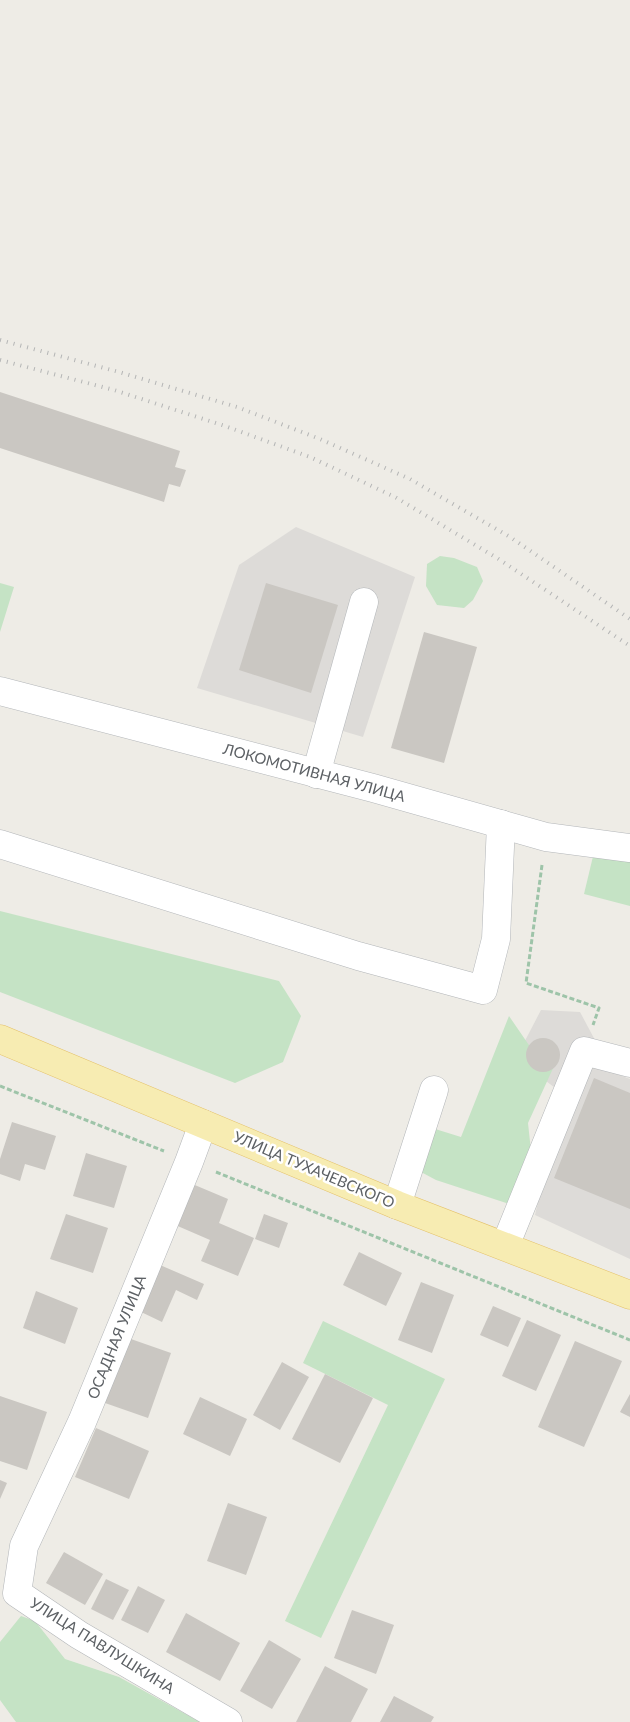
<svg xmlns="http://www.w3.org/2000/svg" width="630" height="1722" font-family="Lato,sans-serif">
	<rect width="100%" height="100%" fill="#eeece6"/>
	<g fill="#dddbd8">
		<polygon points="296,527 415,577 363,737 197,688 239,565"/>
		<polygon points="541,1010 580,1012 612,1072 630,1079 630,1259 535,1215 563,1094 516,1058"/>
	</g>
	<g fill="#c5e3c5">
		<polygon points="440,556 454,558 477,567 483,581 473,600 464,608 437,605 426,586 427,564"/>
		<polygon points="0,583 14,587 0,632"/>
		<polygon points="595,848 630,854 630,906 584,894"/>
		<polygon points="0,911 279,981 301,1016 283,1062 235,1083 0,992"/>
		<polygon points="509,1016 533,1051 555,1064 528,1123 534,1179 512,1205 436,1180 421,1172 432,1128 461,1137"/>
		<polygon points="323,1321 445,1379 321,1638 285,1621 388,1405 303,1363"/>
		<polygon points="21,1616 35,1621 65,1659 119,1677 200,1722 16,1722 0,1700 0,1642"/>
	</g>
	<g fill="#cac7c2">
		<polygon points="0,392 180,451 175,467 186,470 180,487 169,484 164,502 0,448"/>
		<polygon points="266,583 338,605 311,693 239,670"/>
		<polygon points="424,632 477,647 444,763 391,748"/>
		<circle cx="543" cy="1055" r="17"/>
		<polygon points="594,1078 630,1093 630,1209 554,1178"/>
		<polygon points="12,1122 56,1136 45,1170 25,1164 20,1181 0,1174 0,1159"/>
		<polygon points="86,1153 127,1166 114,1208 73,1196"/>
		<polygon points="190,1183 228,1199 219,1223 254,1238 238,1276 201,1261 210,1240 173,1224"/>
		<polygon points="66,1214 108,1228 93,1273 50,1259"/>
		<polygon points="264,1214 288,1223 279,1248 255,1239"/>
		<polygon points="359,1252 402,1273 386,1306 343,1285"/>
		<polygon points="160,1265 204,1284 197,1300 176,1290 162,1322 139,1311"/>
		<polygon points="421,1282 454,1295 432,1353 398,1340"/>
		<polygon points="36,1291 78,1308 65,1344 23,1328"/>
		<polygon points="493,1306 521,1318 508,1347 480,1335"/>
		<polygon points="527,1320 561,1335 536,1391 502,1376"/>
		<polygon points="128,1338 171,1353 148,1418 105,1403"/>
		<polygon points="575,1341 622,1361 584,1447 538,1427"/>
		<polygon points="282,1362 309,1377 280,1430 253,1415"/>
		<polygon points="325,1374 373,1398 340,1463 292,1439"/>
		<polygon points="630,1394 630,1417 620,1412"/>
		<polygon points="0,1396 47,1412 27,1470 0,1461"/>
		<polygon points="200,1397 247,1419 230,1456 183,1434"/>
		<polygon points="96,1428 149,1451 129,1499 75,1477"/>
		<polygon points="0,1480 7,1483 0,1499"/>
		<polygon points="228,1503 267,1517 246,1575 207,1561"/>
		<polygon points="64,1552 103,1574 85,1605 46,1583"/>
		<polygon points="106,1579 129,1590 113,1620 91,1609"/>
		<polygon points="138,1586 165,1600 148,1633 121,1620"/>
		<polygon points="352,1610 394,1625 376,1674 334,1658"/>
		<polygon points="186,1613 240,1643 220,1681 166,1652"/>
		<polygon points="269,1640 301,1659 272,1709 240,1691"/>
		<polygon points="325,1666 368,1689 351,1722 296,1722"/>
		<polygon points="394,1696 434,1717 431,1722 380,1722"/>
	</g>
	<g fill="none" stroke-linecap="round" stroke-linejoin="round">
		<g stroke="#b3b6b9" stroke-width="29">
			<g id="minor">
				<polyline points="0,691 373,788 546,837 630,848"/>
				<polyline points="316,774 364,602"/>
				<polyline points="0,844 358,956 483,990 496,939 501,824"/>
				<polyline points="203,1124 189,1162 82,1422 24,1546 17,1593 79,1635 228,1722"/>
				<polyline points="397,1205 434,1090"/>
				<polyline points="505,1246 584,1051 630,1063"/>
			</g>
		</g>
		<g stroke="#e4c169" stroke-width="29">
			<polyline id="major" points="0,1039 397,1205 630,1295"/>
		</g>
		<g stroke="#9ec4a9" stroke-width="3" stroke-dasharray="5 2.5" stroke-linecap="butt">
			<polyline points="542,865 526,983 599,1008 593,1025"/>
			<polyline points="0,1086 164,1151"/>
			<polyline points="216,1172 630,1340"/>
		</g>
		<use href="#minor" stroke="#fff" stroke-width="28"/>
		<use href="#major" stroke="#f7ecb2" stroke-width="28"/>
		<g stroke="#b4b5b5" stroke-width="4" stroke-dasharray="1 6" stroke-linecap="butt">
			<polyline points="0,340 119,372 237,407 320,439 410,479 510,537 630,619"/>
			<polyline points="0,360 114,390 225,426 310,457 395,497 497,558 630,646"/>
		</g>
	</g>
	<g text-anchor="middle" stroke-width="5" stroke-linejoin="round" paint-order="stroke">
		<g font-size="15" fill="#5d6165" stroke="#fff">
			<text transform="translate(314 773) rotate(15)" y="5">ЛОКОМОТИВНАЯ УЛИЦА</text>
			<text transform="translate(314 1170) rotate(23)" y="5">УЛИЦА ТУХАЧЕВСКОГО</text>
			<text transform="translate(117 1337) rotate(-68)" y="5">ОСАДНАЯ УЛИЦА</text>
			<text transform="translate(102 1646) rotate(32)" y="5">УЛИЦА ПАВЛУШКИНА</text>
		</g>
	</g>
</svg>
